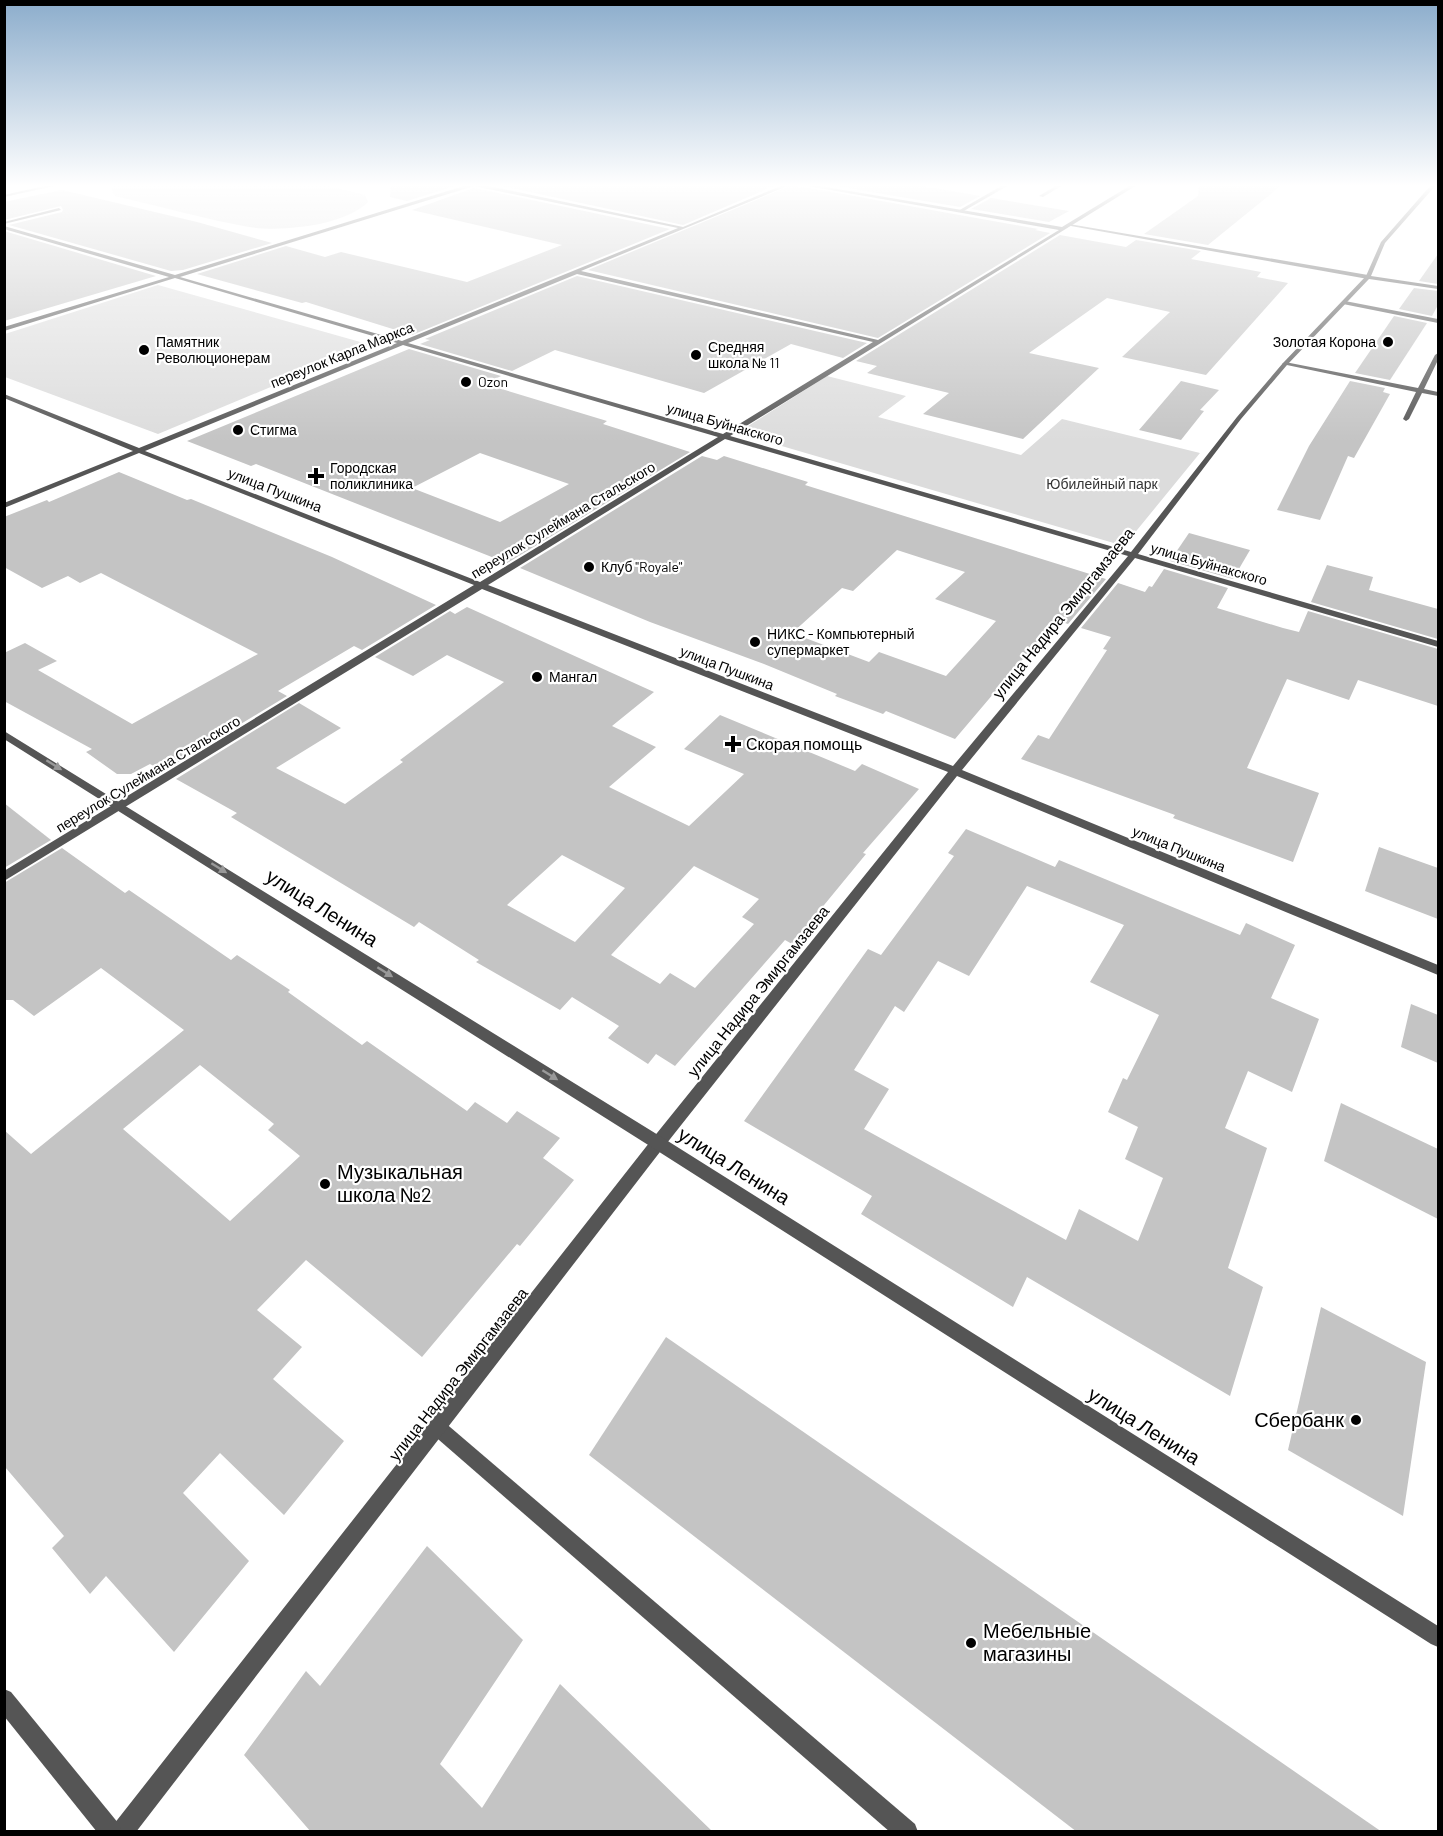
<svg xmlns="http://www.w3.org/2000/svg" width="1443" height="1836" font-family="Barlow,sans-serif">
	<rect width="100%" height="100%" fill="#fff"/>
	<g fill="#dcdcdc">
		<path d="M114,185H325L365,195L368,202C344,226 281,232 249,227C204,219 159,206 115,196L111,189Z"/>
		<polygon points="158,285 371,345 158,434 5,377 5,334"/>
		<polygon points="827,376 906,396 878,417 1021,455 1062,419 1200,453 1124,546 737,433"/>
	</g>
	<g fill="#c4c4c4" fill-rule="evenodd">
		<polygon points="391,185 458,185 407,201 390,197"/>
		<polygon points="497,185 776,185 683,225"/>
		<polygon points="792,185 1038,229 1035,230 1050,233 878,338 588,270"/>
		<polygon points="830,185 917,185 980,196 960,207"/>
		<polygon points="1199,185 1282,185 1208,245 1144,234 1198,196"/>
		<polygon points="474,188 670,229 412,335 306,302 302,303 197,274 286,246 325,257 341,252 467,282 562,245 412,210"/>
		<polygon points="62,190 197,222 272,243 183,270 171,271 9,225 62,212 63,210 61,206 4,220 4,202"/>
		<polygon points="991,198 1069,211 1049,222 971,209"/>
		<polygon points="4,231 156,276 4,321"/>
		<polygon points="1060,235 1126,247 1136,240 1201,251 1191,259 1261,272 1257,277 1288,283 1206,375 1122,357 1170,312 1107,298 1029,353 1099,368 1023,439 923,414 949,393 867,373 877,366 856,361"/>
		<polygon points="1438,254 1438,284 1419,281"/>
		<polygon points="577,276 867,343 843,358 791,344 704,393 555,350 512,371 420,344 430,340 425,339"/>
		<polygon points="1414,288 1438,291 1438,305 1432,316 1399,309"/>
		<polygon points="1394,316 1427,323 1390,380 1355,373"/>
		<path d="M409,349L501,376L485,384L607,421L603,424L690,452L507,563L256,464L251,466L187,441ZM480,453L569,484L500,522L412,488Z"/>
		<polygon points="1181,381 1219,390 1200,410 1204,411 1181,440 1139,430"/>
		<polygon points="1350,381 1385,388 1383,392 1390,394 1354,458 1348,456 1320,520 1277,510 1309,446"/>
		<path d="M702,456L717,460L724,456L808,482L805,485L1106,579L1068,624L1056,620L955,739L886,711L883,714L835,696L837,694L764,664L650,622L520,568ZM897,550L965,572L935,599L996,621L946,676L879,652L869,662L792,633L842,588L853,591Z"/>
		<polygon points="119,472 187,500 191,499 332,557 436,605 362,650 354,646 278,691 287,696 163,771 150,764 131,774 117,774 86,752 92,749 4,701 4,653 25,643 57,661 38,670 132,724 258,654 101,573 80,583 68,576 42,588 4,567 4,517 47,500 49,502"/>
		<polygon points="1189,533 1250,550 1233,579 1170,561"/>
		<polygon points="1327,565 1373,577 1369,590 1438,609 1438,639 1311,602"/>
		<polygon points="1164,569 1228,588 1217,608 1283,628 1299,632 1308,611 1438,649 1438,706 1358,680 1349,700 1287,679 1247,768 1319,793 1293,862 1173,818 1175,815 1021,759 1038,735 1049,739 1107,650 1103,649 1111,637 1081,628 1118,583 1145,592 1149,586 1152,587"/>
		<path d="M467,607L654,692L612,726L656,747L609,787L689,826L744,774L684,749L720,715L855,771L862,764L919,789L863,853L866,854L792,944L785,940L675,1066L656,1054L648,1064L608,1038L619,1026L572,997L560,1010L476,962L479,960L419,922L414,927L231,817L237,813L176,779L299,703L341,728L276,768L345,804L403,762L400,760L504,682L447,655L413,676L375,657L450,611L455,614ZM562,855L625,888L575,942L507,905ZM694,866L759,899L742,917L754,924L695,988L670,973L660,984L611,955Z"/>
		<polygon points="4,803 51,840 4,868"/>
		<path d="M966,829L1055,867L1059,860L1240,935L1246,923L1295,945L1271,998L1319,1019L1292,1092L1248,1071L1225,1128L1267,1148L1228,1268L1263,1287L1230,1396L1027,1277L1013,1307L861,1214L872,1196L744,1121L868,949L881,955L954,856L948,853ZM1027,886L1124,925L1090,982L1159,1015L1127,1080L1123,1078L1108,1112L1138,1127L1125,1159L1163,1178L1138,1241L1079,1209L1066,1240L864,1129L889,1089L854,1070L895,1006L904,1012L938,961L969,976Z"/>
		<polygon points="1379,847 1438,868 1438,919 1365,891"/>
		<path d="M62,848L125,893L129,890L231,960L237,955L290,990L288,992L362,1045L367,1041L467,1111L475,1102L507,1123L517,1111L560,1138L543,1158L574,1180L520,1246L517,1244L422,1357L306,1260L257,1310L302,1347L273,1379L344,1441L284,1515L220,1453L183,1493L249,1561L174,1652L106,1576L90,1594L52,1548L64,1536L5,1467L4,1130L31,1154L184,1030L101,968L34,1016L13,1000H4V883ZM200,1065L274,1124L268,1130L300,1156L230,1221L123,1129Z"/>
		<polygon points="1411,1004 1438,1015 1438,1063 1401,1047"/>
		<polygon points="1341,1103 1438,1149 1438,1219 1324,1161"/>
		<polygon points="1321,1307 1426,1362 1403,1516 1288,1450"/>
		<polygon points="666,1337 1382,1832 1077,1832 589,1455"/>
		<polygon points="427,1546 523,1640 440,1764 482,1808 560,1684 713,1832 311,1832 244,1755 306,1671 320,1686"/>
	</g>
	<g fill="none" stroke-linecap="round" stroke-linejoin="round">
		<g fill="#555" fill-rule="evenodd">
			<polygon points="49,185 59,185 4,197 4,195"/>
			<polygon points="1003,185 1009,185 962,212 958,211"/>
			<polygon points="1057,185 1063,185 1043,197 1039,196"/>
			<polygon points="1069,224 1368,275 1371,277 1368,279 1071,226"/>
			<polygon points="1345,301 1438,319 1438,323 1343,304"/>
			<polygon points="1438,353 1438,360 1424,389 1438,392 1438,396 1422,393 1409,419 1406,421 1403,419 1416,392 1282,364 1285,362 1418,388 1435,355"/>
			<polygon points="437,1418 443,1421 915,1824 918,1832 890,1832 431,1433 428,1427 431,1421"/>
		</g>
		<path fill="#555" fill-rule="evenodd" d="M467,185H484L683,227L783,185H790L581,271L878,340L1059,230L802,185H814L1062,227L1131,185H1137L730,436L1131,552L1237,417L1283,363L1366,276L1381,242L1431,185H1436L1385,243L1371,276L1438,286V289L1369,279L1287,365L1241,419L1138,554L1438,641V647L1135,558L962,770L1438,965V975L957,776L663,1148L136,1832H111L114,1824L653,1138L948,772L482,589L4,881V871L474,585L139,453L4,508V503L133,451L4,398V394L139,448L397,343L175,278L4,331V327L169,277L4,229V226L175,275ZM474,186L678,228L402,341L180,277ZM577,274L873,342L723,434L408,343ZM403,345L718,437L480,582L145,451ZM725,439L1128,556L953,766L488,585Z"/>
		<g fill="#555" fill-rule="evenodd">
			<polygon points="59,208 61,210 4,224 4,222"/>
			<polygon points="4,731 663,1138 1438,1626 1438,1647 1431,1644 653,1148 4,739"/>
			<polygon points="4,1689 11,1692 119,1824 122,1832 97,1832 4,1716"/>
		</g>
	</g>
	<defs><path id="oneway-solid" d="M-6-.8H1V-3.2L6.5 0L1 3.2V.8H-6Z" transform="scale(1.5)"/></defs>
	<g fill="#999">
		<use href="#oneway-solid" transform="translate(54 765) rotate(32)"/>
		<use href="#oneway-solid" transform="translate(219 868) rotate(32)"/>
		<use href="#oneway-solid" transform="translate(385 972) rotate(32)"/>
		<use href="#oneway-solid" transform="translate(550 1075) rotate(32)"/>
	</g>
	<linearGradient id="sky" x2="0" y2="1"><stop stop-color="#8cadcc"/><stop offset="0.42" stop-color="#fff"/><stop offset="1" stop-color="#fff" stop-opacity="0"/></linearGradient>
	<rect width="1443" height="442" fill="url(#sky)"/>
	<g fill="#000" stroke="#fff" stroke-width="2">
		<circle cx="1388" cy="342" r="6"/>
		<circle cx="144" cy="350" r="6"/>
		<circle cx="696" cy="355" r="6"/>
		<circle cx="466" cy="382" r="6"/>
		<circle cx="238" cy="430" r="6"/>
		<path d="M313 467h6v6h6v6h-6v6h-6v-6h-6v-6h6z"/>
		<circle cx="589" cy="567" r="6"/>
		<circle cx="755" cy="642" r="6"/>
		<circle cx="537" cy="677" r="6"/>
		<path d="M730 735h6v6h6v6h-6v6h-6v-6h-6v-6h6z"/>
		<circle cx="325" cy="1184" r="6"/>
		<circle cx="1356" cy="1420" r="6"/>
		<circle cx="971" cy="1643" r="6"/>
	</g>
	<g text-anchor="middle" stroke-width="4.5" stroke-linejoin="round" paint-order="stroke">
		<g font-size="14" fill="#000" stroke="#fff" text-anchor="start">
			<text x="156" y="347">Памятник<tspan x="156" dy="16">Революционерам</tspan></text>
			<text x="1376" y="347" text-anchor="end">Золотая Корона</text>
			<text x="708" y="352">Средняя<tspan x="708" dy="16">школа № 11</tspan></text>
			<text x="478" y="387">Ozon</text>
			<text x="250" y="435">Стигма</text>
			<text x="330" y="473">Городская<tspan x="330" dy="16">поликлиника</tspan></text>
			<text x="601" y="572">Клуб "Royale"</text>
			<text x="767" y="639">НИКС - Компьютерный<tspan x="767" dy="16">супермаркет</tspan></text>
			<text x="549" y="682">Мангал</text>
		</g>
		<g font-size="14" fill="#000" stroke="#fff">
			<text transform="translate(342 355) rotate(-22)" y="5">переулок Карла Маркса</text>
			<text transform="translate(725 424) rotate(16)" y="5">улица Буйнакского</text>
			<text transform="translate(275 490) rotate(21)" y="5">улица Пушкина</text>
			<text transform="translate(563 520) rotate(-31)" y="5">переулок Сулеймана Стальского</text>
			<text transform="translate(1209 564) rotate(16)" y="5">улица Буйнакского</text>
			<text transform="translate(727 668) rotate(21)" y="5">улица Пушкина</text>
			<text transform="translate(148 774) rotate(-31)" y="5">переулок Сулеймана Стальского</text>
			<text transform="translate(1179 849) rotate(22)" y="5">улица Пушкина</text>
		</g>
		<g font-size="14" fill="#333" stroke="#fff">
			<text x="1102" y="489">Юбилейный парк</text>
		</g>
		<g font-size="16" fill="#000" stroke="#fff">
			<text transform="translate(1063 613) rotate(-51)" y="6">улица Надира Эмиргамзаева</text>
			<text transform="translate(758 991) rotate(-51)" y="6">улица Надира Эмиргамзаева</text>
			<text transform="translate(458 1374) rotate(-52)" y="6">улица Надира Эмиргамзаева</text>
		</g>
		<g font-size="16" fill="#000" stroke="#fff" text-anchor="start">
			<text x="746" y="750">Скорая помощь</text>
		</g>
		<g font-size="20" fill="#000" stroke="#fff">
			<text transform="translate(322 908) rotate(32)" y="7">улица Ленина</text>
			<text transform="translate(734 1166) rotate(32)" y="7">улица Ленина</text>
			<text transform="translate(1144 1426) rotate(32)" y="7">улица Ленина</text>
		</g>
		<g font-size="20" fill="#000" stroke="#fff" text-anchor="start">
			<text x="337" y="1179">Музыкальная<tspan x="337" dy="23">школа №2</tspan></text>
			<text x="1344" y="1427" text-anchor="end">Сбербанк</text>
			<text x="983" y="1638">Мебельные<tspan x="983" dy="23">магазины</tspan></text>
		</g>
	</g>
	<rect width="1443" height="1836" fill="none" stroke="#000000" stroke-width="12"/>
</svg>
